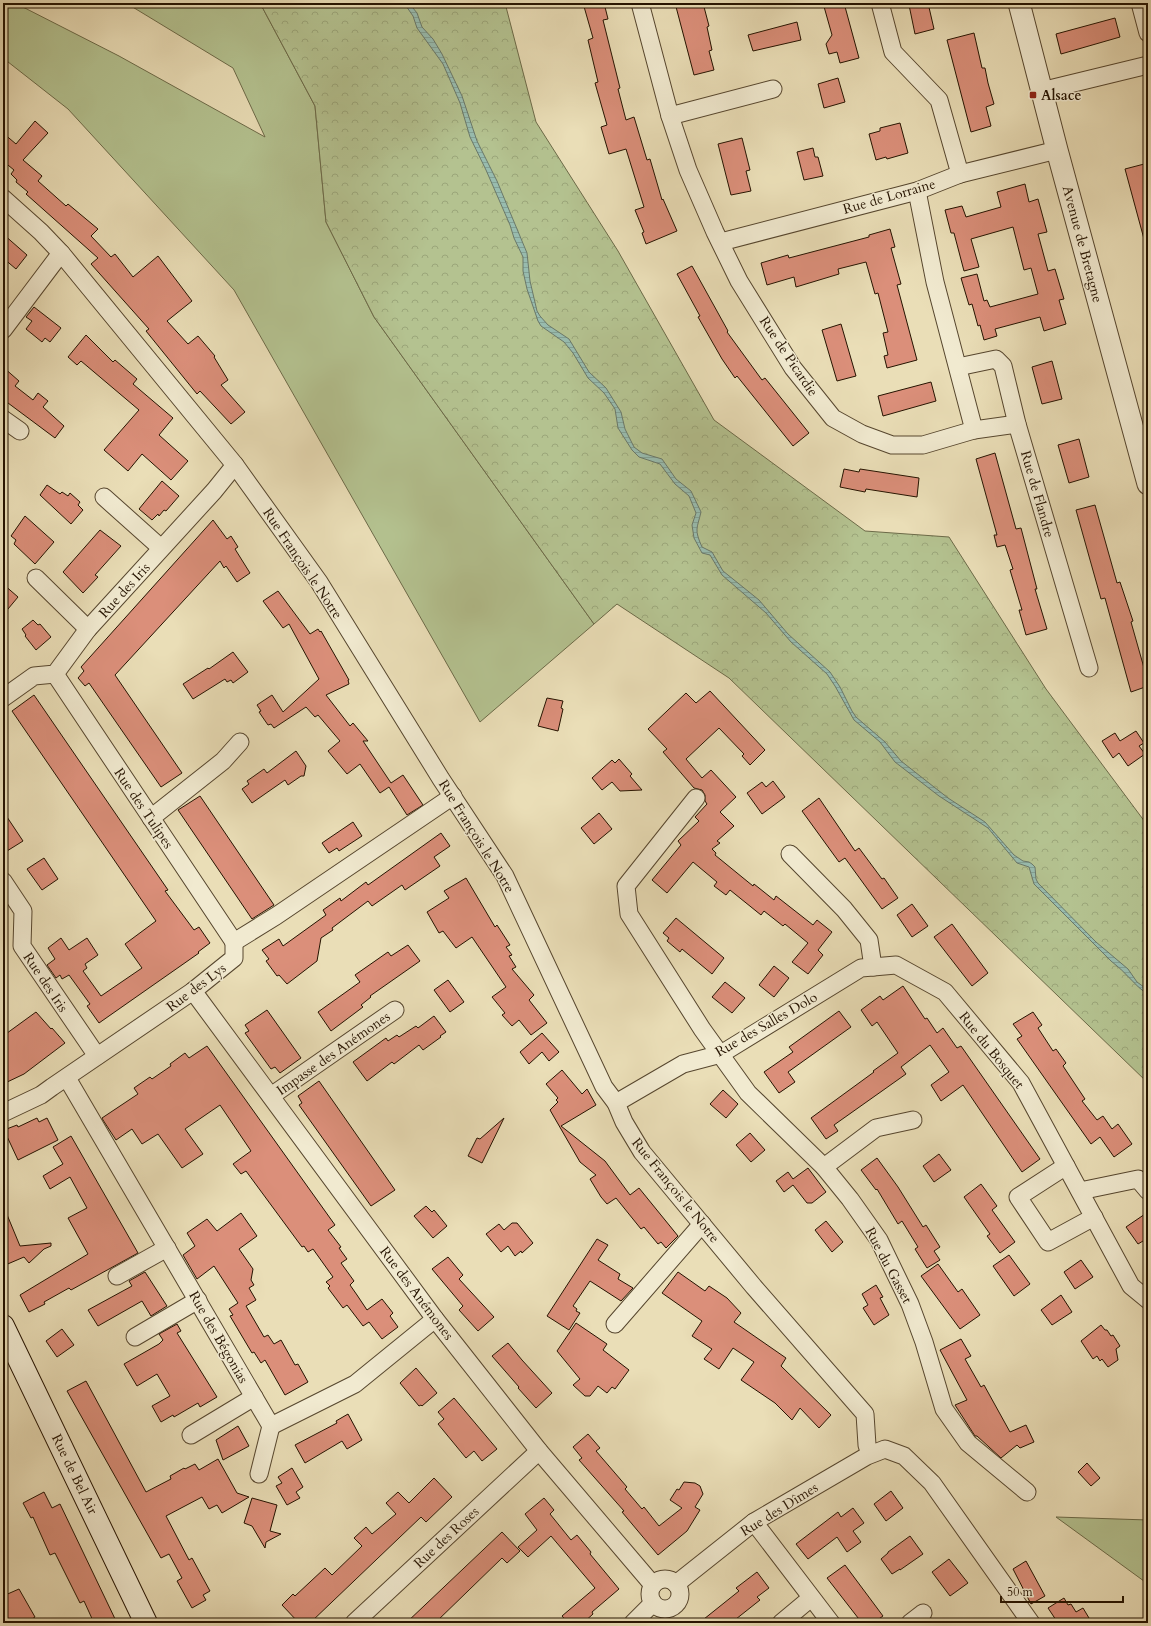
<svg xmlns="http://www.w3.org/2000/svg" width="1151" height="1626" font-family="Cardo,serif">
	<defs>
		<pattern id="forest-crowns" width="20" height="18" patternUnits="userSpaceOnUse"><rect width="20" height="18" fill="#b4c290"/><path d="M2 6a3 3 0 1 1 6 0M12 15a3 3 0 1 1 6 0" fill="none" stroke="#9ba67a"/></pattern>
		<pattern id="water-rules" width="6" height="5" patternUnits="userSpaceOnUse"><rect width="6" height="5" fill="#98bcaf"/><path d="M0 2.5h6" fill="none" stroke="#83a195"/></pattern>
	</defs>
	<rect width="100%" height="100%" fill="#eadeb7"/>
	<filter id="stains"><feTurbulence type="fractalNoise" baseFrequency=".005" numOctaves="4"/><feColorMatrix values="0 0 0 0 .2 0 0 0 0 .09 0 0 0 0 .02 0 0 0 .5 -.17"/></filter>
	<radialGradient id="worn" r=".72"><stop offset=".6" stop-color="#630" stop-opacity="0"/><stop offset="1" stop-color="#630" stop-opacity=".3"/></radialGradient>
	<g fill="#b4c290" stroke="#6c6a48">
		<polygon points="3,3 15,3 119,56 265,137 233,68 126,3 260,3 315,106 326,222 374,317 594,624 480,722 234,290 68,109 3,58"/>
		<polygon points="1056,1517 1148,1520 1148,1584"/>
	</g>
	<polygon fill="url(#forest-crowns)" stroke="#6c6a48" points="260,3 505,3 536,122 618,251 714,420 865,531 949,537 1046,689 1148,826 1148,1083 729,678 617,604 594,624 374,317 326,222 315,106"/>
	<path fill="url(#water-rules)" stroke="#6a7869" d="M404,3H409L417,13L422,27L433,39L442,54L462,96L477,141L497,181L527,253L530,281L537,311L540,316L548,325L569,339L589,372L606,388L621,412L625,429L634,447L642,453L662,459L676,479L691,491L701,512C697,529 694,529 702,547L712,552L723,571L759,600L788,634L830,672L840,687L852,711L856,717L885,742L901,761L948,798L985,822L1014,855L1023,861L1029,862L1032,864L1035,867L1036,879L1038,883L1096,942L1128,969L1137,982L1148,990V995C1134,985 1125,971 1111,961L1034,884L1029,867L1017,863L988,828L939,796L895,762L880,742L854,720L835,686L827,674L791,642L766,613L722,575L710,555L702,553L694,538L692,525L696,513L689,496L675,484L660,464L639,457L632,450L618,428L615,409L604,393L588,378L573,353L564,342L541,326L538,321L527,289L523,271V257L514,238L510,225L486,170L470,137L460,103L443,64L417,28L413,16Z"/>
	<g fill="#db8f7a" stroke="#251300">
		<polygon points="583,3 604,3 608,19 603,20 620,88 618,89 626,120 634,117 647,160 650,159 662,200 663,199 677,231 646,244 642,233 644,232 635,210 644,207 626,149 609,154 601,127 607,125 595,83 598,82 588,40 593,38"/>
		<polygon points="675,3 703,3 709,26 707,27 712,50 709,51 714,70 694,75"/>
		<polygon points="823,3 844,3 859,58 840,63 837,52 829,54 826,44 832,35"/>
		<polygon points="917,3 928,3 934,29 915,34 909,5"/>
		<polygon points="1115,18 1120,37 1061,54 1056,34"/>
		<polygon points="797,22 801,40 753,51 748,35"/>
		<polygon points="974,33 982,68 985,68 988,83 994,104 986,107 991,126 971,132 947,40"/>
		<polygon points="838,78 845,102 824,108 818,84"/>
		<polygon points="35,121 48,133 23,160 42,176 38,181 66,206 68,204 98,229 91,236 111,257 115,254 133,277 158,256 192,301 167,321 188,344 198,336 215,356 214,357 228,380 221,385 245,412 231,424 200,391 197,394 146,331 149,329 91,264 98,258 26,194 28,192 16,182 17,180 11,174 14,170 3,161 3,133 16,144"/>
		<polygon points="900,123 908,153 887,159 886,157 876,160 869,134 880,131 880,128"/>
		<polygon points="742,138 750,170 746,171 751,191 731,195 718,144"/>
		<polygon points="813,148 815,157 818,157 823,176 804,180 797,152"/>
		<polygon points="1148,163 1148,238 1144,239 1125,169"/>
		<polygon points="1025,184 1029,202 1038,199 1047,232 1038,234 1048,271 1055,269 1064,299 1059,300 1066,324 1044,331 1040,317 995,329 997,336 984,340 980,325 978,326 972,304 969,305 961,278 977,274 984,301 987,300 990,307 1038,294 1031,268 1024,270 1013,227 971,239 979,267 964,271 954,233 951,233 945,210 962,206 966,217 1001,207 997,192"/>
		<polygon points="890,229 895,247 891,248 901,284 897,285 917,360 887,368 884,356 888,355 883,333 888,332 878,293 875,294 866,262 838,269 839,274 796,287 794,277 767,285 761,263 788,255 789,258 869,237 869,235"/>
		<polygon points="3,234 27,255 16,269 3,258"/>
		<polygon points="692,266 728,331 727,332 762,380 765,378 809,433 793,446 737,376 735,378 722,359 698,317 700,316 677,274"/>
		<polygon points="34,307 61,328 50,342 45,338 42,342 26,329 32,321 26,317"/>
		<polygon points="841,324 856,376 837,381 822,330"/>
		<polygon points="86,335 113,362 115,360 137,379 133,384 173,418 159,435 188,461 171,480 142,454 128,471 104,450 139,410 81,361 77,365 68,357"/>
		<polygon points="1052,361 1062,399 1042,404 1032,367"/>
		<polygon points="3,367 19,381 15,386 33,400 38,393 48,401 43,407 64,426 55,438 4,400 3,402"/>
		<polygon points="931,382 936,401 883,416 878,396"/>
		<polygon points="1079,439 1089,477 1069,483 1058,445"/>
		<polygon points="995,453 1016,529 1021,528 1037,589 1035,589 1047,629 1026,635 1019,610 1022,610 1010,570 1013,569 1005,545 997,547 994,535 997,535 976,459"/>
		<polygon points="844,469 859,472 860,469 919,478 917,497 866,489 865,492 840,487"/>
		<polygon points="162,481 179,496 166,511 164,510 159,516 158,514 152,520 139,509"/>
		<polygon points="47,485 60,494 62,492 68,496 70,493 80,502 78,505 83,510 71,524 40,495"/>
		<polygon points="1095,505 1117,583 1120,582 1133,621 1131,622 1148,682 1148,686 1131,692 1105,598 1101,599 1076,510"/>
		<polygon points="25,516 54,542 35,564 14,544 16,540 11,536"/>
		<polygon points="213,520 227,539 231,536 238,547 235,549 250,573 237,582 226,566 224,568 220,561 115,675 182,773 161,787 89,683 85,686 78,678 84,671 81,667"/>
		<polygon points="100,530 121,546 95,575 98,577 83,593 63,572"/>
		<polygon points="3,584 18,597 3,615"/>
		<polygon points="278,591 310,634 318,629 320,632 321,631 349,680 348,680 349,684 326,695 350,726 353,723 368,741 363,741 391,783 403,775 423,805 407,815 389,787 380,793 360,764 347,774 328,751 340,741 318,715 315,717 306,707 274,728 271,724 268,725 259,712 261,711 257,705 272,695 283,712 319,679 289,624 283,628 263,601"/>
		<polygon points="33,620 38,625 40,624 51,637 36,650 25,636 26,635 22,629"/>
		<polygon points="233,652 248,672 233,683 231,680 227,682 225,679 193,699 183,684 208,668 209,669"/>
		<polygon points="710,691 765,750 750,765 742,756 744,754 719,728 686,759 702,778 711,770 736,797 720,812 734,826 717,841 720,843 712,849 716,853 715,855 753,886 754,884 774,900 776,896 813,925 817,920 832,932 818,950 823,955 808,974 792,962 808,943 785,924 783,926 764,911 761,915 730,890 726,895 714,886 717,882 693,862 667,893 652,880 681,845 678,841 699,821 695,817 707,804 705,801 705,795 702,790 694,788 663,752 667,749 648,729 686,693 696,703"/>
		<polygon points="34,695 168,890 165,891 194,930 199,927 210,943 198,952 199,953 99,1023 87,1006 90,1004 69,975 62,979 60,975 56,978 47,965 55,959 48,948 61,938 69,950 87,938 98,955 85,964 87,968 83,971 101,996 142,968 125,944 156,921 12,711"/>
		<polygon points="547,698 563,701 561,708 563,709 558,731 538,726"/>
		<polygon points="1136,731 1144,743 1139,746 1145,754 1128,766 1119,753 1113,758 1102,741 1115,733 1120,741"/>
		<polygon points="296,751 306,766 304,776 301,776 288,785 285,780 252,803 242,789 249,784 247,781 264,769 267,773"/>
		<polygon points="619,759 632,774 630,776 642,790 620,791 612,782 602,790 592,778 612,760 615,763"/>
		<polygon points="773,781 785,797 762,814 747,793 762,782 766,787"/>
		<polygon points="200,796 274,905 252,919 178,810"/>
		<polygon points="819,798 855,851 859,848 882,879 884,878 898,898 882,909 845,858 839,862 802,811"/>
		<polygon points="3,811 23,841 7,851 3,844"/>
		<polygon points="599,813 612,829 594,844 581,828"/>
		<polygon points="353,822 362,836 339,851 337,848 329,853 322,843"/>
		<polygon points="441,833 450,846 434,857 440,866 405,890 402,885 372,906 368,901 332,928 333,930 321,938 317,961 287,984 279,975 277,976 266,961 269,959 262,950 279,939 283,946 326,915 323,910 340,898 341,901 366,882 368,885"/>
		<polygon points="44,858 58,879 42,890 27,869"/>
		<polygon points="466,878 495,927 497,925 510,945 506,947 512,955 509,956 516,967 512,969 534,995 529,1000 547,1023 531,1035 519,1020 512,1026 502,1015 505,1013 492,997 506,987 472,937 456,948 443,931 439,933 427,912 449,898 444,891"/>
		<polygon points="912,904 928,926 912,937 897,915"/>
		<polygon points="676,918 724,958 712,974 682,949 680,952 667,941 669,938 663,933"/>
		<polygon points="952,924 988,973 972,986 934,937"/>
		<polygon points="408,945 420,961 370,996 371,997 361,1005 363,1007 331,1031 318,1012 360,982 355,975 388,952 391,956"/>
		<polygon points="774,966 789,978 774,997 759,985"/>
		<polygon points="448,980 464,1002 450,1012 434,990"/>
		<polygon points="725,982 745,998 732,1013 712,997"/>
		<polygon points="903,986 925,1019 927,1018 937,1033 943,1028 957,1048 961,1046 1040,1159 1022,1172 963,1085 941,1101 931,1085 949,1072 930,1045 901,1067 906,1074 834,1125 838,1131 826,1139 811,1118 874,1072 873,1071 898,1053 877,1022 872,1026 861,1010 880,996 883,1000"/>
		<polygon points="267,1010 301,1058 280,1073 275,1067 271,1069 245,1033 249,1031 245,1025"/>
		<polygon points="839,1011 851,1027 788,1072 795,1082 779,1093 764,1072 793,1052 789,1047"/>
		<polygon points="36,1012 51,1029 52,1028 65,1043 24,1074 3,1084 3,1036"/>
		<polygon points="1033,1012 1042,1025 1038,1028 1053,1051 1056,1049 1066,1063 1063,1066 1085,1099 1082,1101 1097,1120 1103,1116 1112,1129 1118,1124 1132,1144 1114,1157 1100,1137 1091,1144 1017,1039 1022,1036 1013,1024"/>
		<polygon points="434,1016 446,1032 440,1036 441,1037 423,1050 419,1045 394,1064 392,1062 367,1081 353,1062 386,1038 388,1041 397,1035 399,1037 416,1026 418,1028"/>
		<polygon points="542,1033 559,1052 549,1061 542,1052 529,1064 520,1052"/>
		<polygon points="207,1046 335,1225 328,1230 341,1247 339,1248 347,1259 341,1263 354,1281 350,1285 357,1295 367,1310 382,1299 393,1313 390,1316 398,1327 382,1339 369,1322 363,1326 347,1305 343,1308 328,1288 330,1286 326,1282 333,1277 313,1249 308,1252 304,1246 302,1247 246,1171 241,1174 233,1164 251,1151 220,1105 185,1129 203,1154 182,1168 158,1134 142,1144 132,1129 116,1140 103,1120 102,1118 138,1094 134,1088 150,1077 152,1079 171,1066 170,1064 185,1053 189,1058"/>
		<polygon points="562,1070 582,1094 587,1089 596,1105 561,1126 605,1161 630,1195 639,1188 678,1236 666,1248 661,1242 658,1244 644,1227 641,1229 616,1198 607,1204 601,1197 590,1179 596,1175 580,1162 550,1110 558,1102 556,1100 558,1098 546,1084"/>
		<polygon points="319,1081 395,1190 371,1206 299,1105 302,1103 298,1096"/>
		<polygon points="723,1090 738,1104 726,1118 710,1104"/>
		<polygon points="37,1118 39,1122 47,1118 58,1140 18,1160 4,1130 17,1125 18,1127"/>
		<polygon points="504,1118 482,1163 468,1156 477,1138 480,1139"/>
		<polygon points="750,1133 765,1150 751,1162 736,1145"/>
		<polygon points="71,1136 138,1253 71,1290 69,1288 44,1302 45,1304 29,1312 20,1295 88,1254 68,1218 87,1208 70,1177 50,1189 43,1176 63,1164 53,1147"/>
		<polygon points="939,1154 951,1170 934,1182 923,1166"/>
		<polygon points="877,1158 898,1187 923,1227 926,1225 940,1247 934,1251 940,1260 927,1268 915,1249 918,1247 902,1221 898,1224 877,1189 876,1190 861,1170"/>
		<polygon points="808,1168 826,1192 812,1203 807,1203 793,1185 784,1192 776,1181 788,1172 793,1179"/>
		<polygon points="981,1184 997,1206 992,1210 1015,1242 1000,1253 987,1236 990,1234 964,1197"/>
		<polygon points="3,1205 20,1246 51,1243 51,1246 44,1249 29,1263 24,1257 3,1266"/>
		<polygon points="426,1206 432,1212 434,1210 447,1226 433,1238 414,1216"/>
		<polygon points="1148,1212 1148,1238 1138,1244 1126,1227"/>
		<polygon points="241,1213 257,1236 239,1249 253,1269 251,1280 254,1285 249,1288 256,1300 246,1306 264,1337 268,1335 274,1344 281,1340 295,1365 298,1364 308,1382 285,1395 265,1360 261,1363 254,1352 252,1353 230,1316 233,1315 229,1309 238,1303 214,1266 197,1279 183,1255 195,1246 187,1233 207,1219 217,1231"/>
		<polygon points="826,1221 843,1242 832,1252 815,1230"/>
		<polygon points="512,1223 517,1223 533,1243 522,1253 521,1251 515,1256 508,1246 501,1252 486,1234 499,1224 504,1230"/>
		<polygon points="597,1239 608,1245 598,1260 620,1274 618,1279 633,1288 621,1301 590,1281 573,1306 577,1309 576,1311 580,1313 569,1330 547,1316"/>
		<polygon points="1009,1255 1030,1284 1014,1296 993,1266"/>
		<polygon points="448,1257 463,1275 459,1279 494,1317 478,1331 459,1310 463,1306 432,1269"/>
		<polygon points="1081,1260 1093,1277 1075,1289 1064,1272"/>
		<polygon points="938,1264 958,1292 962,1289 980,1315 960,1329 921,1276"/>
		<polygon points="145,1272 167,1306 151,1316 142,1301 98,1326 88,1310 132,1286 129,1281"/>
		<polygon points="678,1272 705,1291 709,1286 727,1298 741,1313 734,1322 786,1358 781,1366 831,1415 819,1428 800,1408 792,1420 775,1403 741,1380 754,1362 733,1348 719,1369 704,1359 712,1349 692,1336 702,1321 662,1293"/>
		<polygon points="876,1285 883,1297 880,1298 889,1315 874,1325 863,1308 868,1305 862,1294"/>
		<polygon points="1061,1295 1072,1312 1052,1325 1041,1310"/>
		<polygon points="576,1323 607,1344 603,1350 629,1370 615,1389 612,1387 607,1393 598,1386 590,1396 585,1396 573,1385 580,1379 557,1351"/>
		<polygon points="177,1324 181,1331 177,1333 217,1397 200,1407 198,1403 174,1417 173,1415 161,1422 152,1406 170,1396 157,1374 137,1386 124,1364 159,1344 163,1340 159,1334"/>
		<polygon points="1101,1325 1105,1330 1107,1330 1111,1336 1113,1335 1120,1346 1116,1349 1118,1360 1108,1367 1102,1359 1100,1361 1097,1356 1093,1359 1081,1341"/>
		<polygon points="62,1329 74,1345 57,1357 46,1341"/>
		<polygon points="961,1339 971,1356 965,1359 981,1387 984,1385 1010,1432 1026,1425 1034,1442 1020,1448 1017,1445 1001,1458 977,1436 975,1436 955,1405 967,1400 940,1350"/>
		<polygon points="508,1343 522,1360 552,1393 536,1408 518,1388 519,1387 492,1356"/>
		<polygon points="416,1368 437,1393 422,1406 421,1405 419,1406 400,1383"/>
		<polygon points="86,1381 146,1492 171,1479 170,1476 184,1468 185,1469 195,1464 199,1470 218,1459 237,1493 249,1497 222,1513 217,1505 209,1509 202,1497 166,1516 189,1560 192,1558 210,1591 203,1595 206,1600 192,1608 177,1581 182,1578 169,1554 161,1558 67,1391"/>
		<polygon points="454,1398 497,1449 482,1461 474,1451 466,1458 438,1424 444,1419 438,1412"/>
		<polygon points="348,1414 362,1440 347,1449 342,1441 305,1463 295,1445 337,1423 336,1421"/>
		<polygon points="238,1426 249,1446 223,1460 216,1440"/>
		<polygon points="588,1434 600,1448 596,1451 627,1487 625,1489 642,1509 644,1507 659,1526 682,1508 670,1500 677,1489 679,1490 684,1482 695,1483 700,1486 703,1494 695,1507 700,1510 687,1531 658,1555 622,1512 624,1511 579,1460 582,1458 573,1447"/>
		<polygon points="1087,1463 1100,1478 1091,1486 1078,1472"/>
		<polygon points="292,1468 303,1487 296,1492 300,1498 287,1505 276,1486 282,1483 278,1477"/>
		<polygon points="434,1478 452,1497 426,1522 421,1517 310,1623 299,1623 282,1605 293,1594 295,1596 325,1568 332,1575 362,1546 354,1538 366,1527 372,1534 396,1514 386,1503 398,1492 409,1503"/>
		<polygon points="891,1491 903,1508 886,1521 874,1504"/>
		<polygon points="44,1492 52,1508 60,1504 117,1623 94,1623 84,1601 80,1603 55,1553 50,1555 33,1517 31,1518 23,1503"/>
		<polygon points="252,1498 277,1505 270,1531 281,1534 266,1542 265,1548 252,1526 244,1523"/>
		<polygon points="544,1498 554,1510 550,1514 571,1540 577,1535 591,1552 590,1554 619,1589 592,1612 593,1614 583,1623 568,1623 562,1616 595,1588 551,1536 528,1557 518,1547 537,1530 525,1514"/>
		<polygon points="853,1508 864,1523 853,1531 861,1542 847,1552 837,1537 808,1559 796,1544 838,1512 841,1517"/>
		<polygon points="502,1532 520,1551 507,1563 502,1558 435,1623 406,1623"/>
		<polygon points="910,1536 923,1554 900,1570 900,1569 892,1574 881,1559 888,1553 888,1552"/>
		<polygon points="949,1559 968,1583 950,1596 932,1572"/>
		<polygon points="1026,1561 1045,1596 1031,1604 1013,1569"/>
		<polygon points="845,1565 883,1616 873,1623 862,1623 827,1578"/>
		<polygon points="757,1572 769,1588 757,1597 760,1600 731,1623 699,1623 739,1591 736,1588"/>
		<polygon points="19,1589 35,1617 32,1619 34,1623 3,1623 3,1596"/>
		<polygon points="1064,1598 1068,1605 1071,1604 1076,1612 1083,1608 1092,1623 1058,1623 1048,1608"/>
	</g>
	<g fill="none" stroke-linecap="round" stroke-linejoin="round">
		<g stroke="#56462e" stroke-width="19">
			<g id="minor">
				<polyline points="640,3 670,116 688,170 715,232 739,281 793,368 833,418 862,434 892,445 923,445 974,430 1017,424"/>
				<polyline points="880,3 893,52 939,100 960,174"/>
				<polyline points="1140,3 1148,33"/>
				<polyline points="1041,91 1148,65"/>
				<polyline points="670,116 773,89"/>
				<polyline points="917,191 935,282 974,430"/>
				<polyline points="3,198 41,232 61,253 235,465 319,582 441,779 505,876 604,1087 616,1103 624,1122 642,1152 754,1287 865,1414 867,1445 870,1454"/>
				<polyline points="721,242 917,191 960,174 1057,150"/>
				<polyline points="3,330 61,253"/>
				<polyline points="958,367 996,359 1003,366 1017,424 1089,668"/>
				<polyline points="3,419 20,431"/>
				<polyline points="104,497 161,548"/>
				<polyline points="36,578 88,629"/>
				<polyline points="55,674 234,942"/>
				<polyline points="3,698 34,676 55,674 88,629 214,491 235,465"/>
				<polyline points="696,798 626,886 629,914 702,1029 748,1093 824,1167 850,1199 879,1240 910,1304 924,1342 944,1409 968,1443 1027,1492"/>
				<polyline points="151,818 223,761 240,742"/>
				<polyline points="790,854 844,909 869,940 873,967 896,965 945,992 1021,1083 1131,1286 1148,1300"/>
				<polyline points="3,881 23,911 22,946 97,1056"/>
				<polyline points="234,942 276,916 453,796"/>
				<polyline points="193,991 435,1319 539,1451 653,1585"/>
				<polyline points="67,1078 271,1426 355,1384 435,1319"/>
				<polyline points="271,1096 395,1010"/>
				<polyline points="616,1103 683,1064 721,1054 861,968 873,967"/>
				<polyline points="3,1113 41,1095 52,1087 193,991 234,958 234,942"/>
				<polyline points="1066,1166 1018,1197 1048,1242 1094,1217"/>
				<polyline points="824,1167 876,1128 913,1120"/>
				<polyline points="1080,1191 1138,1179 1148,1191"/>
				<polyline points="117,1276 167,1248"/>
				<polyline points="615,1324 702,1224"/>
				<polyline points="135,1337 198,1300"/>
				<polyline points="191,1435 254,1397"/>
				<polyline points="259,1474 271,1426"/>
				<polyline points="754,1522 831,1623"/>
				<circle cx="665" cy="1594" r="15"/>
				<polyline points="676,1584 754,1522 867,1456 885,1449 904,1456 932,1483 1031,1623"/>
				<polyline points="354,1623 539,1451"/>
				<polyline points="633,1623 653,1603"/>
				<polyline points="781,1623 811,1598"/>
				<polyline points="910,1623 923,1613"/>
			</g>
		</g>
		<g stroke="#56462e" stroke-width="23">
			<polyline id="tertiary" points="1019,3 1057,150 1148,484"/>
		</g>
		<g stroke="#251300" stroke-width="24">
			<polyline id="secondary" points="3,1326 146,1623"/>
		</g>
		<use href="#minor" stroke="#f1ead0" stroke-width="17"/>
		<use href="#tertiary" stroke="#f1ead0" stroke-width="21"/>
		<use href="#secondary" stroke="#f1ead0" stroke-width="22"/>
	</g>
	<rect fill="#8f2418" stroke="#f1ead0" stroke-width="1.5" x="1029" y="91" width="8" height="8" rx="2"/>
	<g text-anchor="middle" stroke-width="3" stroke-linejoin="round" paint-order="stroke">
		<g font-size="14" font-weight="bold" fill="#251300" stroke="#f1ead0" text-anchor="start">
			<text x="1041" y="100">Alsace</text>
		</g>
		<g font-size="14" fill="#251300" stroke="#f1ead0">
			<text transform="translate(889 196) rotate(-16)" y="5">Rue de Lorraine</text>
			<text transform="translate(1083 244) rotate(75)" y="5">Avenue de Bretagne</text>
			<text transform="translate(789 356) rotate(56)" y="5">Rue de Picardie</text>
			<text transform="translate(1038 494) rotate(74)" y="5">Rue de Flandre</text>
			<text transform="translate(303 563) rotate(56)" y="5">Rue François le Notre</text>
			<text transform="translate(124 590) rotate(-48)" y="5">Rue des Iris</text>
			<text transform="translate(144 808) rotate(56)" y="5">Rue des Tulipes</text>
			<text transform="translate(477 836) rotate(58)" y="5">Rue François le Notre</text>
			<text transform="translate(46 982) rotate(56)" y="5">Rue des Iris</text>
			<text transform="translate(196 987) rotate(-37)" y="5">Rue des Lys</text>
			<text transform="translate(766 1024) rotate(-30)" y="5">Rue des Salles Dolo</text>
			<text transform="translate(992 1050) rotate(51)" y="5">Rue du Bosquet</text>
			<text transform="translate(333 1053) rotate(-35)" y="5">Impasse des Anémones</text>
			<text transform="translate(676 1190) rotate(51)" y="5">Rue François le Notre</text>
			<text transform="translate(889 1265) rotate(62)" y="5">Rue du Gasset</text>
			<text transform="translate(417 1293) rotate(53)" y="5">Rue des Anémones</text>
			<text transform="translate(219 1337) rotate(60)" y="5">Rue des Bégonias</text>
			<text transform="translate(75 1474) rotate(64)" y="5">Rue de Bel Air</text>
			<text transform="translate(779 1509) rotate(-32)" y="5">Rue des Dîmes</text>
			<text transform="translate(446 1537) rotate(-43)" y="5">Rue des Roses</text>
		</g>
	</g>
	<rect width="1151" height="1626" fill="none" stroke="#eadeb7" stroke-width="16"/>
	<rect x="4" y="4" width="1143" height="1618" fill="none" stroke="#251300" stroke-width="2"/>
	<rect x="8" y="8" width="1135" height="1610" fill="none" stroke="#251300"/>
	<path d="M1001 1596v6h122v-6" fill="none" stroke="#251300" stroke-width="2"/>
	<text x="1007" y="1596" font-size="12" fill="#251300" stroke="#f1ead0" stroke-width="3" paint-order="stroke">50 m</text>
	<rect width="100%" height="100%" filter="url(#stains)"/>
	<rect width="100%" height="100%" fill="url(#worn)"/>
</svg>
